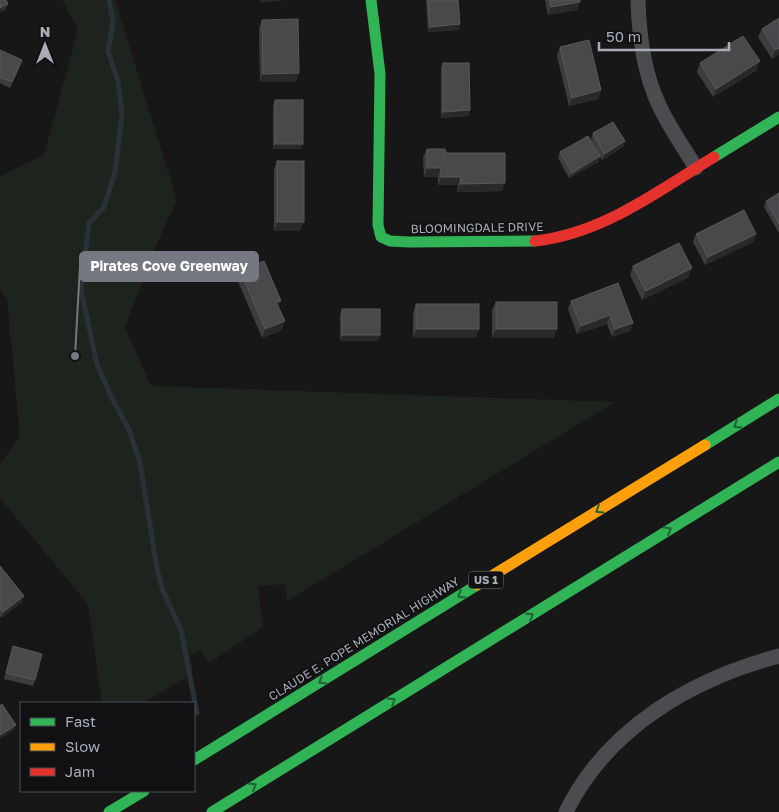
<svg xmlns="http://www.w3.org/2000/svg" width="779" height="812" font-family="'Golos Text',sans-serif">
	<rect width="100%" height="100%" fill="#171717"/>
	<polygon fill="#1d241e" points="62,0 115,0 177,200 154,250 125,328 151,386 615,402 287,601 285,584 258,586 263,627 209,663 201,650 190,656 193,673 143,703 102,703 88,604 0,498 0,464 20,436 7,299 0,290 0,176 44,155 78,29"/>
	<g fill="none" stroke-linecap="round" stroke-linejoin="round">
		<polyline stroke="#2a3239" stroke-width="5" points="109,0 113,21 108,51 118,81 122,114 115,172 104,207 89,223 81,290 97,364 110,394 130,432 140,463 157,569 163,591 181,630 197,713"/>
		<g stroke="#4b4c50" stroke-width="15">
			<path d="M638,0C639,34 644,74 659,105C669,127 684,148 696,168"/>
			<path d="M566,812C607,728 692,679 779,656"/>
		</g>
		<g stroke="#30b455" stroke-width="11">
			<polyline points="371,0 380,74 378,225 381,237 390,241 409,242 535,241"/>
			<polyline points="714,157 779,117"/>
			<polyline points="705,445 779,399"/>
			<polyline points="194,760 477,585"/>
			<polyline points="109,812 144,791"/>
			<polyline points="212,812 779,462"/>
		</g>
		<polyline stroke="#ff9f0a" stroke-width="11" points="477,585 705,445"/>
		<path stroke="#e5322d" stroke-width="11" d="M535,241C602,234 658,191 714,157"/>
	</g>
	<g fill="#3d3d3f">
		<polygon points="426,0 458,0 460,24 458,30 428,32"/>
		<polygon points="545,0 580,0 577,10 548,15"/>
		<polygon points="779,18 779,54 772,59 758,37 762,29"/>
		<polygon points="262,20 296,82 260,82 259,28"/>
		<polygon points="560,47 601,90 598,99 569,106 557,56"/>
		<polygon points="0,50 20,66 10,88 0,83"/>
		<polygon points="443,63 470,110 468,116 441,118 441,68"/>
		<polygon points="700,63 757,70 713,97 697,72"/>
		<polygon points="275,100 301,149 273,149 273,106"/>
		<polygon points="593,133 625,141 623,147 602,160 591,139"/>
		<polygon points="427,149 446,153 502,191 457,192 458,185 438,185 438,177 424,177 423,157"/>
		<polygon points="560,152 600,156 598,162 569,178 558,158"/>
		<polygon points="277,161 300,231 274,231 274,170"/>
		<polygon points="779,193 779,233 764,207 766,201"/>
		<polygon points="696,234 756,234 753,242 705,265 693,242"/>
		<polygon points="633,266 689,277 642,300 630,275"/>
		<polygon points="240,270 279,307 282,330 262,338 237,279"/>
		<polygon points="571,301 633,323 630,331 612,337 607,324 577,334 568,309"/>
		<polygon points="496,302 554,338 492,338 492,310"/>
		<polygon points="416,304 476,338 413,338 413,313"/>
		<polygon points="342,309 378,341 340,341 340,315"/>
		<polygon points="0,566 22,602 1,618 0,616"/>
		<polygon points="13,646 35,680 33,686 4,679"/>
	</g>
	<g fill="#29292a">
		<polygon points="261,0 286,0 260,3"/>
		<polygon points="580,2 577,10 548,15 551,7"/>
		<polygon points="8,4 6,10 0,13 0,8"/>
		<polygon points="460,24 458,30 428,32 430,27"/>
		<polygon points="779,48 779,54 772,59 775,50"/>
		<polygon points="760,61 757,70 713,97 716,89"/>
		<polygon points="299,73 296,82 260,82 263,74"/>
		<polygon points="601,90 598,99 569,106 572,98"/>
		<polygon points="470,110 468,116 441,118 443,112"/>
		<polygon points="625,141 623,147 602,160 604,154"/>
		<polygon points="275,144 303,144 301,149 273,149"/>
		<polygon points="600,156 598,162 569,178 572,173"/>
		<polygon points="427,168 441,168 438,177 424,177"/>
		<polygon points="441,177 461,177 458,185 438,185"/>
		<polygon points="505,183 502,191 457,192 460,184"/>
		<polygon points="277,222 304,222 300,231 274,231"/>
		<polygon points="756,234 753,242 705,265 708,257"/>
		<polygon points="692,268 689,277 642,300 646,291"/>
		<polygon points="281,301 278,309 276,302"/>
		<polygon points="610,315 607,324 577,334 581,326"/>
		<polygon points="285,321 282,330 262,338 265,329"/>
		<polygon points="633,323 630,331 612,337 615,329"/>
		<polygon points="416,329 479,329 476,338 413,338"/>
		<polygon points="496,329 557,329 554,338 492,338"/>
		<polygon points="342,335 380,335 378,341 340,341"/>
		<polygon points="24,596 22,602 1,618 3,612"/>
		<polygon points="16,725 14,730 0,739 0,735"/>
	</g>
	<g fill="#49494c" stroke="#58595d">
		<polygon points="0,0 6,0 8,4 0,8"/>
		<polygon points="428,0 458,0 460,24 430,27"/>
		<polygon points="550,0 580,0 580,2 551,7"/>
		<polygon points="779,18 779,48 775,50 762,29"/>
		<polygon points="298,19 299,73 263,74 262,20"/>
		<polygon points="743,36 760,61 716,89 700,63"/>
		<polygon points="589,40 601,90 572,98 560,47"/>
		<polygon points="0,50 22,60 12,82 0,77"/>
		<polygon points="443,63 469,63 470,110 443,112"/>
		<rect x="275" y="100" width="28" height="44"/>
		<polygon points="613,122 625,141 604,154 593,133"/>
		<polygon points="588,136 600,156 572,173 560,152"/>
		<polygon points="427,149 445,149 446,153 505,153 505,183 460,184 461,177 441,177 441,168 427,168"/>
		<rect x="277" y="161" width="27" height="61"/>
		<polygon points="779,193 779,224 766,201"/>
		<polygon points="744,210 756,234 708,257 696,234"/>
		<polygon points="679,243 692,268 646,291 633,266"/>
		<polygon points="264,261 281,301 276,302 285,321 265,329 240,270"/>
		<polygon points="618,283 633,323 615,329 610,315 581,326 571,301"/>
		<rect x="496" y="302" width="61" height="27"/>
		<rect x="416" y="304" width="63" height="25"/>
		<rect x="342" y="309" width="38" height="26"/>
		<polygon points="0,566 24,596 3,612 0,608"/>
		<polygon points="13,646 42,654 35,680 6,673"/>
		<polygon points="2,704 16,725 0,735 0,706"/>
	</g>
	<defs><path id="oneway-chevron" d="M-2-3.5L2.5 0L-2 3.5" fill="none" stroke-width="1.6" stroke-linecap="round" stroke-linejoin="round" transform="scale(1.25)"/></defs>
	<g stroke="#206234">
		<use href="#oneway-chevron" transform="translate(737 425) rotate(148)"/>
		<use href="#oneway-chevron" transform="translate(599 510) rotate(148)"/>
		<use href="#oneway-chevron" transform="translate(668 530) rotate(-32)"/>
		<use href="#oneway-chevron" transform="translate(461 595) rotate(148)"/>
		<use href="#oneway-chevron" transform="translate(530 616) rotate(-32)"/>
		<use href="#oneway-chevron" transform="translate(322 681) rotate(148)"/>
		<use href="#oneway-chevron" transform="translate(392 701) rotate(-32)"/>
		<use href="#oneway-chevron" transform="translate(253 786) rotate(-32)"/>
	</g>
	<g text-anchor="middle" stroke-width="4" stroke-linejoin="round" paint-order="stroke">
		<rect fill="#111113" stroke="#7b7e86" stroke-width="1" x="468.5" y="571.5" width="35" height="17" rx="4"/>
		<g font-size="11" font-weight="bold" fill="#a8adb8">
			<text x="486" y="584">US 1</text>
		</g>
		<g font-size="12" fill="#a8adb8" stroke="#111113">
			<text transform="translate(477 228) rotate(-1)" y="4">BLOOMINGDALE DRIVE</text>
			<text transform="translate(364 639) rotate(-32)" y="4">CLAUDE E. POPE MEMORIAL HIGHWAY</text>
		</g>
	</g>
	<path fill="none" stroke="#757880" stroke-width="2" d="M75 356L80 266"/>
	<circle fill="#757880" stroke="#111113" stroke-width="2" cx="75" cy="356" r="5"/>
	<rect fill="#757880" stroke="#757880" stroke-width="2" x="80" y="252" width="178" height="29" rx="5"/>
	<g font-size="14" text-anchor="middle" font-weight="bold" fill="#fff">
		<text x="169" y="271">Pirates Cove Greenway</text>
	</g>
	<rect x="20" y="702" width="175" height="90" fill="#111113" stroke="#4d4f55"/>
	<rect x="30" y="718" width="25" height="8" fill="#30b455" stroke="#4d4f55"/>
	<text x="65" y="727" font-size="15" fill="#a8adb8">Fast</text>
	<rect x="30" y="743" width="25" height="8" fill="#ff9f0a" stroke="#4d4f55"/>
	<text x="65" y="752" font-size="15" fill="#a8adb8">Slow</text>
	<rect x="30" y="768" width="25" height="8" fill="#e5322d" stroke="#4d4f55"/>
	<text x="65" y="777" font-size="15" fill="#a8adb8">Jam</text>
	<g transform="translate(45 45)" stroke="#111113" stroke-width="4" paint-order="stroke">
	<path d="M0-4L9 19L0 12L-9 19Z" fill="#a8adb8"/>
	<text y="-8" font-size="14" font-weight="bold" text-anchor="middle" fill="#a8adb8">N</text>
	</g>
	<path d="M599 42v8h130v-8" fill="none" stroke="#a8adb8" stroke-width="2.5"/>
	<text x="606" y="42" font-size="15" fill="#a8adb8" stroke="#111113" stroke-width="4" paint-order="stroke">50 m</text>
</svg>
